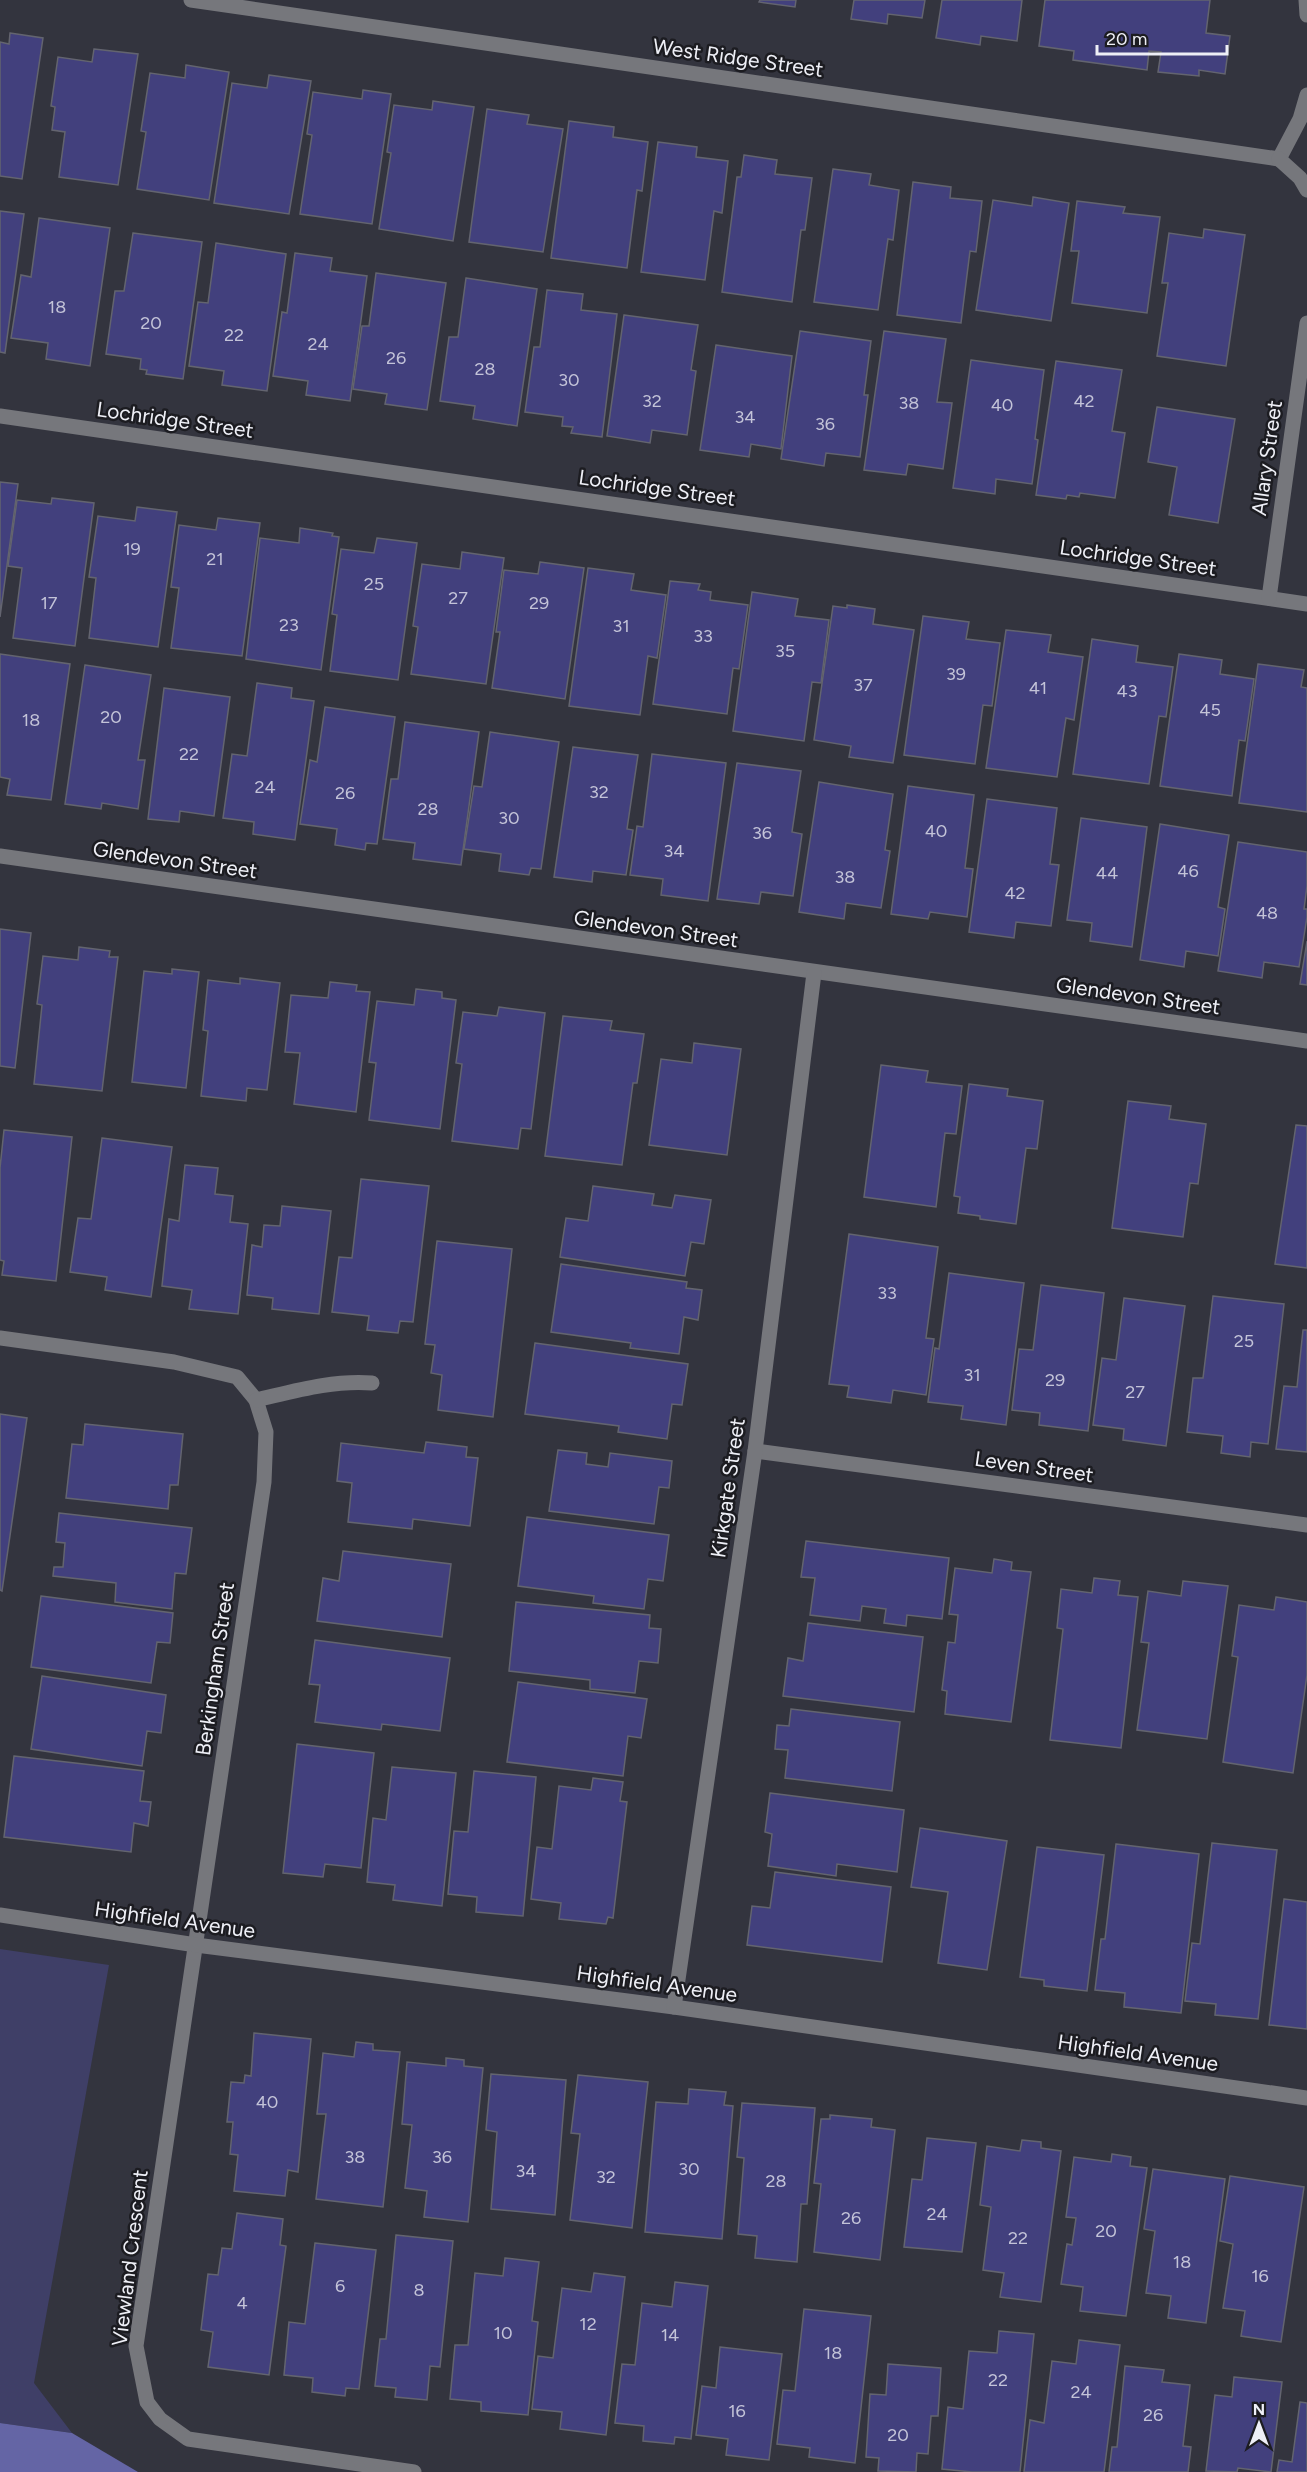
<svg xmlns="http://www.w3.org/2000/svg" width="1307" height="2472" font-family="Figtree,sans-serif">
	<rect width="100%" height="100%" fill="#33343e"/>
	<polygon fill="#3f3f67" points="0,1949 109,1965 34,2383 72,2433 0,2423"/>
	<polygon fill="#6465a5" points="0,2423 72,2433 138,2472 0,2472"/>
	<g fill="#42407d" stroke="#63646f" stroke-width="1.5">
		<polygon points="760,0 796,0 795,7 759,2"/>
		<polygon points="854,0 925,0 922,18 888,14 887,24 851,19"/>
		<polygon points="942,0 1022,0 1017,41 981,36 980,45 936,38"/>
		<polygon points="1045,0 1210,0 1206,33 1230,36 1225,74 1199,70 1199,76 1158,72 1161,52 1149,51 1147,70 1073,60 1074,51 1039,46"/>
		<polygon points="10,33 43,38 22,179 0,176 0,42 9,44"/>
		<polygon points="94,49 138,54 118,185 59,177 65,132 52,130 55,107 51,106 58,57 92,62"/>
		<polygon points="186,65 229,72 209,200 137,189 146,132 141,131 150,73 185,78"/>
		<polygon points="269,75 311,81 289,214 214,203 232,83 267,88"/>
		<polygon points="363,90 391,94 372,224 300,214 312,135 307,134 313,92 362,99"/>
		<polygon points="433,101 474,107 453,241 379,229 391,153 387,152 394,105 432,110"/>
		<polygon points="487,109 529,115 527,124 563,129 543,252 469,242"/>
		<polygon points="569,121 614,127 613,137 648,142 642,191 637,190 627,268 551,258"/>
		<polygon points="658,142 697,147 696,157 728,161 722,213 714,211 705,280 641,272"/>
		<polygon points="744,155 777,160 775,174 812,178 805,230 801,230 792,302 722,292 737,177 741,177"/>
		<polygon points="833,169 871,174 869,185 899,190 893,240 888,239 878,310 814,302"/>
		<polygon points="913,182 951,187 950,198 982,201 976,252 970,251 961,323 897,315"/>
		<polygon points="1033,197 1069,203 1051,321 976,310 993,200 1032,206"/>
		<polygon points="1077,201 1125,207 1123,213 1160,217 1147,313 1072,303 1079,251 1071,251"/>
		<polygon points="0,211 24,214 5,353 0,352"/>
		<polygon points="39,218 110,228 90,366 46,359 48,343 11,338 21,275 31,277"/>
		<polygon points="1204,229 1245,235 1226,366 1157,356 1168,283 1162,283 1169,233 1203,238"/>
		<polygon points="133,233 202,242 183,379 146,374 147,370 140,369 141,359 106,354 115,291 124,291"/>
		<polygon points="216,243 286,254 267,391 222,385 224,371 189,366 198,302 208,303"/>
		<polygon points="295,253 332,258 330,271 367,276 350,401 306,395 308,381 273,376 282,312 287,313"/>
		<polygon points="376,273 446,283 427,410 385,404 387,394 353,389 362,326 369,326"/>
		<polygon points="466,278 537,289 517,426 473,419 475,406 440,401 449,337 458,337"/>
		<polygon points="547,290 583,294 581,310 617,314 602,437 571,433 573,427 562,426 563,417 525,412 534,347 540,347"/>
		<polygon points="624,315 698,325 691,370 696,371 687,435 652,430 650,443 607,436"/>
		<polygon points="800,331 871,341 864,395 868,395 860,457 826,453 824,466 781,459"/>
		<polygon points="884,331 946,339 937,402 952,403 943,469 908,464 906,475 864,470"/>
		<polygon points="716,345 792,356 781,449 751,444 749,457 700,450"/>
		<polygon points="971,360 1044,370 1035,439 1038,440 1032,484 996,479 995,494 953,488"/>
		<polygon points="1056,361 1122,370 1112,431 1125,433 1115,498 1080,493 1079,497 1067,495 1066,499 1036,495"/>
		<polygon points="1157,407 1235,419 1218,523 1169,515 1177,467 1148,462"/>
		<polygon points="0,482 18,484 0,617"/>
		<polygon points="52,498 94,503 75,646 13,638 22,568 8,566 17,500 51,504"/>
		<polygon points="137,507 177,512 158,647 89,638 96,578 89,577 98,516 135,521"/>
		<polygon points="218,518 260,523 242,656 171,648 179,588 171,587 179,525 216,530"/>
		<polygon points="300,528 333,533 332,536 339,537 321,670 246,659 260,538 299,543"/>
		<polygon points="377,538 417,543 398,680 330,671 337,615 332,614 341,549 374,553"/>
		<polygon points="462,552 504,558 486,684 411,674 418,627 413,626 422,564 460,569"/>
		<polygon points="540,562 584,568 565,699 492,688 500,632 496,632 504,570 538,574"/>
		<polygon points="588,568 634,574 631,590 666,595 657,658 648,656 640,715 569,706"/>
		<polygon points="670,581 700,584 698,590 711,592 710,600 748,605 739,669 733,668 727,714 653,704"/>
		<polygon points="752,592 798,599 795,616 829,620 821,683 812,682 804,741 733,731"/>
		<polygon points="847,605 875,609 873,624 914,630 893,763 849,757 851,746 814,740 833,606 847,608"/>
		<polygon points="923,616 969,622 966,639 1000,643 992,706 983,705 975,764 904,755"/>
		<polygon points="1006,630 1051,635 1048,652 1083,657 1074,720 1066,718 1057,777 986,768"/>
		<polygon points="1092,639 1138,646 1136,662 1173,667 1166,717 1159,716 1149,784 1073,774"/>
		<polygon points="0,654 70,664 51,800 7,795 10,779 0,777"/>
		<polygon points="1179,654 1222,660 1220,674 1254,679 1245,741 1239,740 1232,796 1160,786"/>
		<polygon points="1258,664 1304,670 1301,687 1307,688 1307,812 1239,803"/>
		<polygon points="85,665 151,675 138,760 145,760 138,809 102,803 101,809 65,804"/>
		<polygon points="257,683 292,688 291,698 314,701 295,840 253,834 254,822 223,818 232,754 247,756"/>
		<polygon points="164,688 230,697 214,816 180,811 179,822 148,819"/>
		<polygon points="325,707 395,717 377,844 366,843 365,850 335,845 337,829 300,824 310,760 317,762"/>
		<polygon points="405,722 479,732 461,865 413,859 415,843 383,839 391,779 398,779"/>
		<polygon points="490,732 559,742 541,869 531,868 529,875 499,871 501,854 464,849 474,786 482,787"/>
		<polygon points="573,747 638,755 627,829 633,830 626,875 593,871 592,882 554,877"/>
		<polygon points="652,754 726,763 708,901 661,895 663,879 630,875 637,826 643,827"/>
		<polygon points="737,763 801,771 792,832 802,834 793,896 761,892 759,904 717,899"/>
		<polygon points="819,782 893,794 885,850 890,851 881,908 846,903 844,919 799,912"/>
		<polygon points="908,786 974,795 965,868 973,869 967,917 930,912 928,919 891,914"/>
		<polygon points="987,799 1057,808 1050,864 1059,865 1051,926 1016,922 1014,938 969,932"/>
		<polygon points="1081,818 1147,827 1132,947 1090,941 1092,923 1067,920"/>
		<polygon points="1160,824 1229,835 1218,907 1225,909 1218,956 1186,951 1184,967 1140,960"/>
		<polygon points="1238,842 1307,852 1307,886 1304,909 1307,909 1307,917 1299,967 1264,962 1262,978 1218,971"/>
		<polygon points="0,929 31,933 15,1068 0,1066"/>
		<polygon points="1307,941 1307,985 1300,984"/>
		<polygon points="79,947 110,951 109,957 118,957 102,1091 34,1084 42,1005 37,1004 43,956 78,960"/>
		<polygon points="172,969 199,972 186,1088 132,1082 144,971 172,974"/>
		<polygon points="240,978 280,983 267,1090 247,1088 246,1101 201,1096 208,1031 203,1030 208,980 240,984"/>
		<polygon points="330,982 357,985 356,991 370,992 356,1112 294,1104 300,1053 285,1052 291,995 328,998"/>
		<polygon points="416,989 442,992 442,998 456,1000 440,1129 369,1120 376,1063 369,1062 377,1001 414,1005"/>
		<polygon points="499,1007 545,1013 531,1129 521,1128 518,1149 452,1141 462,1064 456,1063 463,1012 497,1016"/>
		<polygon points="563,1016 612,1021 610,1030 644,1034 637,1083 633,1083 622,1165 545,1156"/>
		<polygon points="694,1043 741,1049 727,1155 649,1145 661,1059 692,1063"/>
		<polygon points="881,1065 928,1071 926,1082 962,1086 956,1134 945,1133 936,1207 864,1197"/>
		<polygon points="969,1084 1008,1089 1007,1096 1043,1101 1037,1149 1026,1148 1016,1224 980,1219 980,1216 958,1213 960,1197 954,1196"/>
		<polygon points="1128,1101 1171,1106 1169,1119 1206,1124 1198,1184 1190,1183 1183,1237 1112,1228"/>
		<polygon points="1296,1125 1307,1126 1307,1268 1275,1264"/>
		<polygon points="4,1130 72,1137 56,1281 2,1275 4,1261 0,1260 0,1168"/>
		<polygon points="102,1138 172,1147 151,1297 105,1290 107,1277 70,1272 78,1218 91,1219"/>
		<polygon points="185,1165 218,1168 215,1194 233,1196 230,1222 248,1224 238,1314 189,1309 192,1290 162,1286 169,1219 179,1221"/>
		<polygon points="361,1179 429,1186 413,1322 400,1321 398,1333 367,1330 369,1316 332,1312 339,1257 352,1258"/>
		<polygon points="593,1186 654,1194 652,1205 672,1208 675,1195 711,1200 704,1244 691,1242 685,1276 560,1257 566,1218 588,1221"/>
		<polygon points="282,1206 331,1211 319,1314 272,1309 273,1298 247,1295 252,1245 262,1247 264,1225 280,1226"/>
		<polygon points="849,1234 938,1247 926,1338 934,1339 926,1395 893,1390 891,1403 847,1397 849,1386 829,1384"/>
		<polygon points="437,1241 512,1249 493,1417 438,1410 442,1375 431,1373 435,1345 425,1344"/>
		<polygon points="561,1264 687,1282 686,1288 702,1290 698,1320 684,1317 679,1354 630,1348 631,1343 551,1332"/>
		<polygon points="949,1273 1024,1283 1006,1425 961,1419 963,1406 928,1402 935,1348 939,1349"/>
		<polygon points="1041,1285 1104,1293 1088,1431 1039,1425 1040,1413 1012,1410 1019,1349 1033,1350"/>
		<polygon points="1213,1296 1284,1304 1268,1444 1251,1442 1250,1457 1221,1453 1223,1436 1187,1432 1193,1378 1203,1378"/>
		<polygon points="1124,1298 1185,1306 1166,1446 1123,1440 1124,1429 1093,1425 1102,1358 1116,1360"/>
		<polygon points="1303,1330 1307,1330 1307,1452 1276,1449 1284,1386 1297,1387"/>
		<polygon points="535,1343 688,1364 682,1405 672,1404 667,1439 618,1432 619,1426 525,1414"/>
		<polygon points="0,1414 27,1418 2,1591 0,1590"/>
		<polygon points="85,1424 183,1434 178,1485 170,1485 168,1509 66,1498 72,1444 83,1445"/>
		<polygon points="426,1442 467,1447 466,1457 478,1458 470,1526 413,1519 412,1529 348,1522 352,1483 337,1481 341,1443 424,1453"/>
		<polygon points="558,1450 587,1453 586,1464 608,1467 610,1453 672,1461 669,1488 659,1487 654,1524 549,1511"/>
		<polygon points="59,1513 192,1528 186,1574 175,1573 172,1609 115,1602 116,1583 53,1576 54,1567 63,1567 65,1543 56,1542"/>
		<polygon points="527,1517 669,1535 663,1581 648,1579 644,1609 593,1603 594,1596 518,1586"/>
		<polygon points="806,1541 949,1558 942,1619 907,1615 906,1626 884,1623 886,1609 862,1606 860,1621 810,1615 815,1578 801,1577"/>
		<polygon points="343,1551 451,1564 442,1637 317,1621 323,1578 339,1581"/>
		<polygon points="994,1559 1012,1562 1011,1570 1031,1572 1011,1722 945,1714 947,1691 942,1690 948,1642 955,1643 958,1615 949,1614 955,1568 992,1573"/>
		<polygon points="1094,1578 1120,1581 1118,1595 1138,1597 1121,1748 1050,1740 1063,1629 1057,1628 1061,1589 1092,1593"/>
		<polygon points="1183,1581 1228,1586 1207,1739 1137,1730 1149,1643 1141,1642 1148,1591 1181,1596"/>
		<polygon points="41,1596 173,1613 170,1643 157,1642 151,1683 31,1667"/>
		<polygon points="1276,1597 1307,1602 1307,1675 1293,1773 1223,1762 1238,1657 1232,1656 1239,1605 1274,1610"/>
		<polygon points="516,1602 650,1615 649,1628 661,1629 658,1663 639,1661 635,1693 590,1689 590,1680 509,1671"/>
		<polygon points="808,1623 923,1637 914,1712 783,1696 788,1658 803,1661"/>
		<polygon points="315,1640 450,1658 440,1731 382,1724 381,1730 315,1722 320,1685 309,1684"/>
		<polygon points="42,1676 166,1695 161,1733 147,1731 142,1766 31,1749"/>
		<polygon points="518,1682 647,1699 641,1738 628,1736 623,1776 507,1762"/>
		<polygon points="791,1709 900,1722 892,1791 785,1778 788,1750 775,1749 777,1725 789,1726"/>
		<polygon points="297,1744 374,1753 361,1868 325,1864 323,1877 283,1873"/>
		<polygon points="14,1756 144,1771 140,1801 151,1802 148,1826 134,1823 131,1852 4,1837"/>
		<polygon points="392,1767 456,1773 442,1906 393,1900 395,1885 367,1882 373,1818 386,1820"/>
		<polygon points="474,1771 536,1777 523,1916 476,1912 477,1897 448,1894 454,1831 468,1832"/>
		<polygon points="593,1778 623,1782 620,1801 627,1802 613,1918 608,1917 606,1924 559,1919 561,1903 531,1899 537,1847 552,1849 559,1786 591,1790"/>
		<polygon points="770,1793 904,1810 897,1872 837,1864 836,1876 768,1866 772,1834 765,1832"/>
		<polygon points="920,1828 1007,1841 987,1970 938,1963 948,1892 911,1887"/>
		<polygon points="1212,1843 1277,1850 1258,2019 1215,2015 1216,2004 1185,2001 1192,1943 1200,1944"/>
		<polygon points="1116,1844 1199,1854 1181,2013 1124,2007 1125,1993 1095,1990 1101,1939 1105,1939"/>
		<polygon points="1037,1847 1104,1855 1087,1991 1044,1986 1044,1980 1020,1977"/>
		<polygon points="775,1872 891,1887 882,1962 747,1945 752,1906 770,1908"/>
		<polygon points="1284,1899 1307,1902 1307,2029 1269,2025"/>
		<polygon points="254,2033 311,2039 298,2172 288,2170 285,2196 234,2191 238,2155 230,2154 233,2122 227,2122 231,2082 244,2083 245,2075 251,2076"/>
		<polygon points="356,2042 373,2044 373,2050 400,2052 383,2207 316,2199 326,2114 317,2114 323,2053 354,2057"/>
		<polygon points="446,2058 464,2060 464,2066 483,2068 468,2222 424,2217 427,2191 405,2188 412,2125 402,2124 407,2062 446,2066"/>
		<polygon points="491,2074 566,2080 555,2215 491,2209 497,2132 486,2130"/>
		<polygon points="578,2075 648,2082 632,2228 570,2220 580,2134 571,2133"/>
		<polygon points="689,2089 726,2092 724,2105 733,2106 722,2239 645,2232 656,2102 688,2104"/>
		<polygon points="742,2103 815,2108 807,2204 801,2204 797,2262 755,2258 757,2236 738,2234 744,2158 737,2157"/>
		<polygon points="830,2115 872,2119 871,2127 895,2130 880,2260 814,2252 821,2184 814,2183 821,2119 830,2119"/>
		<polygon points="927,2138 976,2143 962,2252 904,2247 912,2179 922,2180"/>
		<polygon points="1022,2140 1041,2142 1041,2148 1061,2151 1041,2302 1000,2297 1004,2273 983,2270 991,2207 980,2205 987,2146 1020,2151"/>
		<polygon points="1112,2154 1131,2157 1130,2166 1147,2168 1126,2316 1080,2311 1083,2287 1061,2284 1067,2244 1072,2245 1076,2218 1066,2217 1074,2157 1111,2162"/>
		<polygon points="1153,2169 1225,2179 1206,2323 1168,2318 1171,2296 1146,2293 1155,2231 1144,2229"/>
		<polygon points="1230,2176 1304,2187 1281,2342 1241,2336 1245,2311 1223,2308 1233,2244 1220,2241"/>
		<polygon points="237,2213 283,2219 280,2245 286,2246 269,2375 208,2367 213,2332 201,2330 208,2274 218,2275 222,2248 232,2249"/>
		<polygon points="396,2235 453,2241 440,2367 430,2366 427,2400 395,2397 396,2388 375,2386 380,2339 386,2339"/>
		<polygon points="315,2243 376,2250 359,2389 346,2388 345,2396 312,2392 313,2378 284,2375 289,2322 305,2324"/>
		<polygon points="505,2258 539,2262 532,2321 538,2322 528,2415 481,2411 481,2402 450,2399 455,2345 468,2345 475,2273 503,2276"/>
		<polygon points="594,2273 625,2277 606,2435 560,2429 562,2412 532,2409 538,2356 553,2358 562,2288 591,2292"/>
		<polygon points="675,2282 708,2286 691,2439 675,2437 674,2444 643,2441 644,2426 615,2423 622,2364 635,2365 642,2303 672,2307"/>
		<polygon points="804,2309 871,2316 855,2463 809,2457 810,2448 777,2444 783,2390 795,2391"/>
		<polygon points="999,2331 1034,2334 1020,2472 972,2472 942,2469 948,2407 963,2409 969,2351 997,2353"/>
		<polygon points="1079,2340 1120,2345 1104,2472 1024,2472 1030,2420 1044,2423 1052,2361 1076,2364"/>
		<polygon points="720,2347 782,2354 769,2460 726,2455 728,2439 696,2435 702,2386 716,2388"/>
		<polygon points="888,2364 941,2368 938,2416 931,2416 928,2454 917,2453 916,2472 878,2471 879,2458 866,2457 870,2394 886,2395"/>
		<polygon points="1125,2366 1164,2370 1162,2382 1190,2385 1183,2446 1191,2447 1188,2472 1109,2472 1112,2447 1117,2447"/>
		<polygon points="1234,2377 1282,2382 1271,2472 1238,2468 1237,2472 1206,2471 1215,2395 1232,2397"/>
		<polygon points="1300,2402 1307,2403 1307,2472 1277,2472 1279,2460 1292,2462"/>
	</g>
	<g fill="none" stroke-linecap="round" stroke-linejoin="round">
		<g stroke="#76777c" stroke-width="15">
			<polyline points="191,0 1279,159"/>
			<polyline points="1306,0 1307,15"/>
			<polyline points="1279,159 1300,119 1307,95"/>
			<polyline points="1279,159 1300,178 1307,190"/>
			<polyline points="0,416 1307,604"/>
			<polyline points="1269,598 1307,323"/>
			<polyline points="0,856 1307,1041"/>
			<polyline points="0,1338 174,1362 237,1377 256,1400 266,1432 264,1482 136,2346 147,2402 160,2419 188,2439 414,2472"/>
			<path d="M256,1400C295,1391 332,1380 372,1383"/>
			<polyline points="755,1451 1307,1525"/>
			<polyline points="0,1915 196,1945 674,2007 1307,2098"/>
			<polyline points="674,2007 755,1451 814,973"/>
		</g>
	</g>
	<g text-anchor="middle" stroke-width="5" stroke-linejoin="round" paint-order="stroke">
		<g font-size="18" fill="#c3c3d8">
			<text x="57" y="313">18</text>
			<text x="151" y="329">20</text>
			<text x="234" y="341">22</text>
			<text x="318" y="350">24</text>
			<text x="396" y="364">26</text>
			<text x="485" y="375">28</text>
			<text x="569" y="386">30</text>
			<text x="652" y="407">32</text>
			<text x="1084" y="407">42</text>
			<text x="909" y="409">38</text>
			<text x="1002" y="411">40</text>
			<text x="745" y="423">34</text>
			<text x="825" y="430">36</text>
			<text x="132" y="555">19</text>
			<text x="215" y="565">21</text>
			<text x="374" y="590">25</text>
			<text x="458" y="604">27</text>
			<text x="49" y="609">17</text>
			<text x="539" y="609">29</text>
			<text x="289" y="631">23</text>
			<text x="621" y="632">31</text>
			<text x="703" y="642">33</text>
			<text x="785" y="657">35</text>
			<text x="956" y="680">39</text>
			<text x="863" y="691">37</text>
			<text x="1038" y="694">41</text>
			<text x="1127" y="697">43</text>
			<text x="1210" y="716">45</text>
			<text x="111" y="723">20</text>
			<text x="31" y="726">18</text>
			<text x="189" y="760">22</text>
			<text x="265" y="793">24</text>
			<text x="599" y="798">32</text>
			<text x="345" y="799">26</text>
			<text x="428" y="815">28</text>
			<text x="509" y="824">30</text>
			<text x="936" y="837">40</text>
			<text x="762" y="839">36</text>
			<text x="674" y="857">34</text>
			<text x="1188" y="877">46</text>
			<text x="1107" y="879">44</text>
			<text x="845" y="883">38</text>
			<text x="1015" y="899">42</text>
			<text x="1267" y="919">48</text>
			<text x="887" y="1299">33</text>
			<text x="1244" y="1347">25</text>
			<text x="972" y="1381">31</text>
			<text x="1055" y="1386">29</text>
			<text x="1135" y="1398">27</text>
			<text x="267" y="2108">40</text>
			<text x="355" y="2163">38</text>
			<text x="442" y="2163">36</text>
			<text x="689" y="2175">30</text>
			<text x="526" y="2177">34</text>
			<text x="606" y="2183">32</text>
			<text x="776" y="2187">28</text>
			<text x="937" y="2220">24</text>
			<text x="851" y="2224">26</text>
			<text x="1106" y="2237">20</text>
			<text x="1018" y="2244">22</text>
			<text x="1182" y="2268">18</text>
			<text x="1260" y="2282">16</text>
			<text x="340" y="2292">6</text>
			<text x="419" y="2296">8</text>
			<text x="242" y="2309">4</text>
			<text x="588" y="2330">12</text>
			<text x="503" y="2339">10</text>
			<text x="670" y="2341">14</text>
			<text x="833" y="2359">18</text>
			<text x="998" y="2386">22</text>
			<text x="1081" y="2398">24</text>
			<text x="737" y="2417">16</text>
			<text x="1153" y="2421">26</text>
			<text x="898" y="2441">20</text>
		</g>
		<g font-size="21" fill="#eeeff6" stroke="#1c1c21">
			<text transform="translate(738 58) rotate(8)" y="7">West Ridge Street</text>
			<text transform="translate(175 420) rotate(8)" y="7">Lochridge Street</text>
			<text transform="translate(1267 458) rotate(-82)" y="7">Allary Street</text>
			<text transform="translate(657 488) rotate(8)" y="7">Lochridge Street</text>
			<text transform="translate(1138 558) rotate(8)" y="7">Lochridge Street</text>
			<text transform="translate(175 860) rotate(8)" y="7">Glendevon Street</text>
			<text transform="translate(656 929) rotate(8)" y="7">Glendevon Street</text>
			<text transform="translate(1138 996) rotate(8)" y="7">Glendevon Street</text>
			<text transform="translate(1034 1467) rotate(8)" y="7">Leven Street</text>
			<text transform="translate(728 1488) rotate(-82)" y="7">Kirkgate Street</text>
			<text transform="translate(215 1669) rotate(-82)" y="7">Berkingham Street</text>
			<text transform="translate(175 1920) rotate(8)" y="7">Highfield Avenue</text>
			<text transform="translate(657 1984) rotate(8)" y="7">Highfield Avenue</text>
			<text transform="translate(1138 2053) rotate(8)" y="7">Highfield Avenue</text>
			<text transform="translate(130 2258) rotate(-83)" y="7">Viewland Crescent</text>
		</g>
	</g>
	<g transform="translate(1259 2424)" stroke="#1c1c21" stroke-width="4.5" paint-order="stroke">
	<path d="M0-4.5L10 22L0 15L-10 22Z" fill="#eeeff6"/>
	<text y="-9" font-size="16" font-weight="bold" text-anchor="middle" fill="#eeeff6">N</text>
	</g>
	<path d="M1097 45v9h130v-9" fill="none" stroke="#eeeff6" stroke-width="3"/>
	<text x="1106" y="45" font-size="18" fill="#eeeff6" stroke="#1c1c21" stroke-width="4.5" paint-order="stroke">20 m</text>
</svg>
